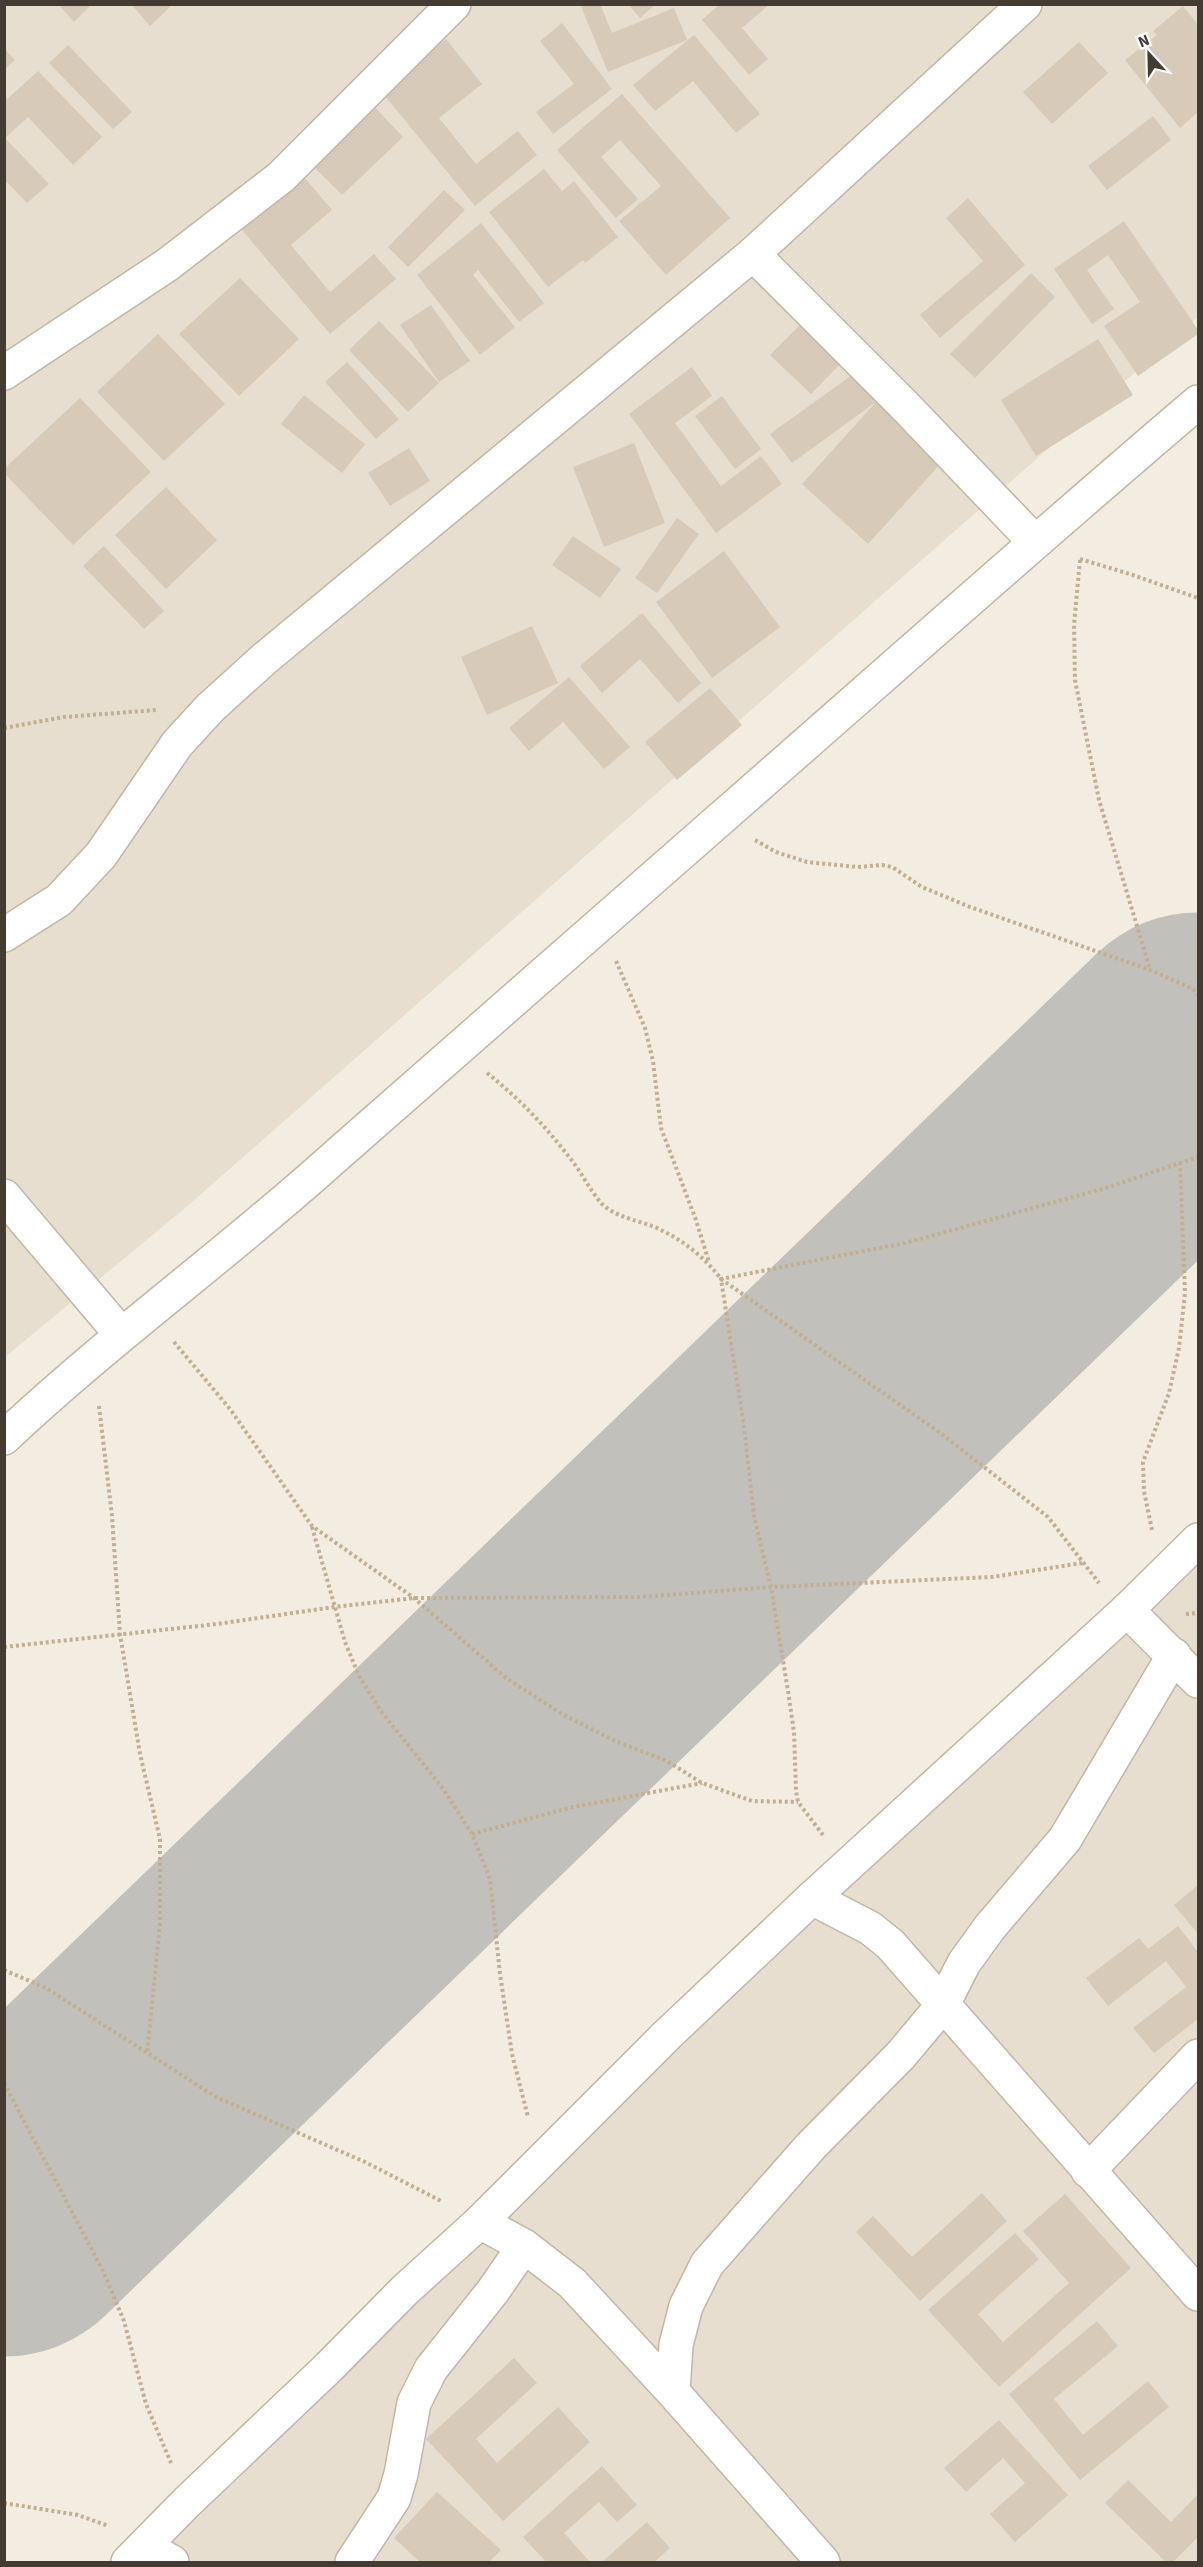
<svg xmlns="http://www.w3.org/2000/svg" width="1203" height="2567" font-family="'Source Sans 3',sans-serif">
	<rect width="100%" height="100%" fill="#f2ece1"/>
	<g fill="#e7decf">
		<polygon points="5,5 1198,5 1198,317 184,1209 5,1357"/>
		<polygon points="1198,1534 1198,2562 143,2562"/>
	</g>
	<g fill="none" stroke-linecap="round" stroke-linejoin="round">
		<polyline stroke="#c2c0ba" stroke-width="291" points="4,2211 1198,1058"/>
	</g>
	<g fill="#d7cab9">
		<polygon points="58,4 92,4 74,22"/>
		<polygon points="131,4 173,4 150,26"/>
		<polygon points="580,4 600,4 612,33 674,8 687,40 608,72"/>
		<polygon points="628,4 656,4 640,18"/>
		<polygon points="720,4 770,4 742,28 768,59 749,75 702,20"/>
		<polygon points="1183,6 1198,25 1198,112 1180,128 1125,60 1157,35 1153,31"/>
		<polygon points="562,23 612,89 553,134 536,112 574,84 540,41"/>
		<polygon points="694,35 760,114 736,133 693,81 655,111 633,85"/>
		<polygon points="446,39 482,84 439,118 476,164 518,131 537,155 475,206 381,91"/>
		<polygon points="1079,42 1108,73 1052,124 1023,92"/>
		<polygon points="68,45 132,112 113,129 49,63"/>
		<polygon points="4,48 15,60 4,70"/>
		<polygon points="38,71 102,137 73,165 28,117 5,138 49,184 27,203 4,179 4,102"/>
		<polygon points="622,94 730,218 666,275 619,221 661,186 620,140 601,157 638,199 616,218 557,150"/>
		<polygon points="370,102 403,137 342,195 309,162"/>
		<polygon points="1153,116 1171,140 1107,190 1088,166"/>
		<polygon points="544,169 562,191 574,181 618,237 585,263 583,260 548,287 489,212"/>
		<polygon points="298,170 332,210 291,245 330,292 374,254 396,279 330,334 236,223"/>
		<polygon points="444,190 465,210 408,267 388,247"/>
		<polygon points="968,198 1025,265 940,338 920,315 983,261 946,218"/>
		<polygon points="1124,221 1198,330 1198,334 1138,376 1104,326 1140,302 1108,255 1087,270 1114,309 1092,324 1054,269"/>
		<polygon points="481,223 544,303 519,322 478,270 473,275 515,327 480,355 417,275"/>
		<polygon points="1031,273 1055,297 975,378 950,354"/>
		<polygon points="240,278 299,339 239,396 179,334"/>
		<polygon points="431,305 470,361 439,382 400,325"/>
		<polygon points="807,318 847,357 811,394 770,355"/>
		<polygon points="379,321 439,383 408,412 349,350"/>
		<polygon points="158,334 225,404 164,461 97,392"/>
		<polygon points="1098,339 1133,395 1036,456 1001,400"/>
		<polygon points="347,362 399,419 376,439 325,382"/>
		<polygon points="692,367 712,396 675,423 721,486 761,456 782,484 716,533 629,414"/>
		<polygon points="859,370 880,399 792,463 770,434"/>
		<polygon points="304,395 365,444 342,473 281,424"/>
		<polygon points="722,396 761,449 735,469 695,416"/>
		<polygon points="80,398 151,472 73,545 4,473 4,469"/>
		<polygon points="876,402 942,462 868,544 802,484"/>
		<polygon points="634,443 665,523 604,547 573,467"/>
		<polygon points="409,448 430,481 390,506 368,473"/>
		<polygon points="166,487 217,540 166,589 115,535"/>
		<polygon points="677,518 699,534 657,593 635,578"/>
		<polygon points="573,536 621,569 600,598 552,565"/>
		<polygon points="104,546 164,611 144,629 83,566"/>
		<polygon points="724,551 780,627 712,678 656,602"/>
		<polygon points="642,613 701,683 678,703 640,659 602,693 580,666"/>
		<polygon points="532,626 558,683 487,715 461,657"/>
		<polygon points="569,677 630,747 604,769 563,722 529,751 509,728"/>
		<polygon points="710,688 742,725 677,780 645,742"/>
		<polygon points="1198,1885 1198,1934 1174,1905"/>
		<polygon points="1178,1926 1198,1952 1198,2019 1154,2053 1133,2028 1186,1987 1166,1961 1108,2006 1086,1978 1139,1938 1148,1949"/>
		<polygon points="982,2193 1007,2221 920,2301 856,2232 873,2216 912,2257"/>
		<polygon points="1065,2194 1131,2268 999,2387 928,2310 1015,2233 1039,2259 978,2314 1003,2342 1069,2283 1023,2231"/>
		<polygon points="1097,2321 1118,2346 1054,2399 1083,2435 1148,2381 1169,2407 1080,2480 1009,2394"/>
		<polygon points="514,2358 537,2383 476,2439 497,2463 558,2407 590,2442 503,2521 426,2439"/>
		<polygon points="999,2420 1068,2495 1015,2542 990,2514 1025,2483 1003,2458 966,2492 944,2468"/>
		<polygon points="602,2466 637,2505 617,2522 599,2502 564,2533 590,2562 546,2562 523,2537"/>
		<polygon points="1128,2480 1171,2522 1198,2494 1198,2537 1173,2562 1166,2562 1105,2503"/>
		<polygon points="437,2492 501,2550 489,2562 420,2562 394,2538"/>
		<polygon points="647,2522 670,2548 654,2562 602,2562"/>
	</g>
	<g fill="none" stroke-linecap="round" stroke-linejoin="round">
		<g stroke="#c1b7a6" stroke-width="36">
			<g id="minor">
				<polyline points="753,254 904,405 1034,541"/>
				<polyline points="4,373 167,265 281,177 454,4"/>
				<polyline points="4,935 59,900 101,855 177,744 210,708 263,660 753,254 1025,4"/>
				<polyline points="4,1196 121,1334"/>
				<path d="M4,1438C105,1343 216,1262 319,1171C452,1053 586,936 719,820C879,680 1037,539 1198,402"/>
				<polyline points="1127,1610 1198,1681"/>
				<polyline points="812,1898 870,1928 890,1944 1198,2294"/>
				<polyline points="1088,2171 1198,2056"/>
				<polyline points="480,2222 524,2246 572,2283 673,2392 823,2562"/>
				<polyline points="673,2392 676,2345 686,2306 707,2264 811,2146 901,2055 942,2006 964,1963 990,1927 1065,1839 1174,1655"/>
				<polyline points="145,2547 172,2562"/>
				<polyline points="128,2562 187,2502 328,2368 405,2290 480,2222 667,2035 812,1898 1127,1610 1198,1540"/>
				<polyline points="352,2562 394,2498 401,2474 414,2403 431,2369 493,2291 524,2246"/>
			</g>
		</g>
		<g stroke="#c1af93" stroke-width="4" stroke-dasharray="3 3" stroke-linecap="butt">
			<polyline points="1080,559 1133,575 1198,598"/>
			<polyline points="1080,560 1074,625 1075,680 1099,800 1150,969"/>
			<polyline points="4,728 64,717 156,710"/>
			<polyline points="755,840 776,852 807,862 857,867 882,865 892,867 922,887 970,907 1150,970 1193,989 1198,995"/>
			<polyline points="616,961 645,1028 653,1061 661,1128 696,1220 709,1262"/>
			<path d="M487,1073C520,1099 548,1129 573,1162C583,1175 591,1192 602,1204C616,1217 636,1220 652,1226C679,1237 704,1256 721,1279L943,1435L1048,1517L1099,1583"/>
			<polyline points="174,1342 230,1409 312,1526 414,1598 506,1678 562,1714 615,1741 667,1761 702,1783 752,1801 798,1802"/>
			<polyline points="99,1406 112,1516 120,1634 140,1754 160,1839 160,1924 147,2054"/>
			<polyline points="312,1527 345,1642 359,1676 380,1710 444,1790 472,1834 490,1879 500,1974 512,2054 528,2117"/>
			<polyline points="1152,1530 1144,1491 1143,1462 1169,1393 1179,1348 1185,1293 1180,1163"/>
			<polyline points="1186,1614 1198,1613"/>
			<polyline points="4,1647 217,1624 334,1607 414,1598 641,1597 771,1587 992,1577 1082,1563"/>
			<polyline points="472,1834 573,1807 702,1783"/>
			<polyline points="823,1835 798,1802 796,1791 794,1732 788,1691 771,1587 754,1516 744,1426 721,1279 905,1243 1106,1188 1198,1157"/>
			<polyline points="4,1970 46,1988 216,2097 365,2162 443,2202"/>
			<polyline points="4,2083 103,2271 124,2321 146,2404 171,2463"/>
			<polyline points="4,2503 78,2515 109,2526"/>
		</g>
		<use href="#minor" stroke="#fff" stroke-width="33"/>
	</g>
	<rect width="1203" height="2567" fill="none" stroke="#443c32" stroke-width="12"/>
	<g transform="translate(1149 54) rotate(338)" stroke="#ffffff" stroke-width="4.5" paint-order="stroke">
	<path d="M0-4.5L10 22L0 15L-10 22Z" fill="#443c32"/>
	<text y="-9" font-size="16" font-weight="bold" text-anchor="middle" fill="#443c32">N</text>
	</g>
</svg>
